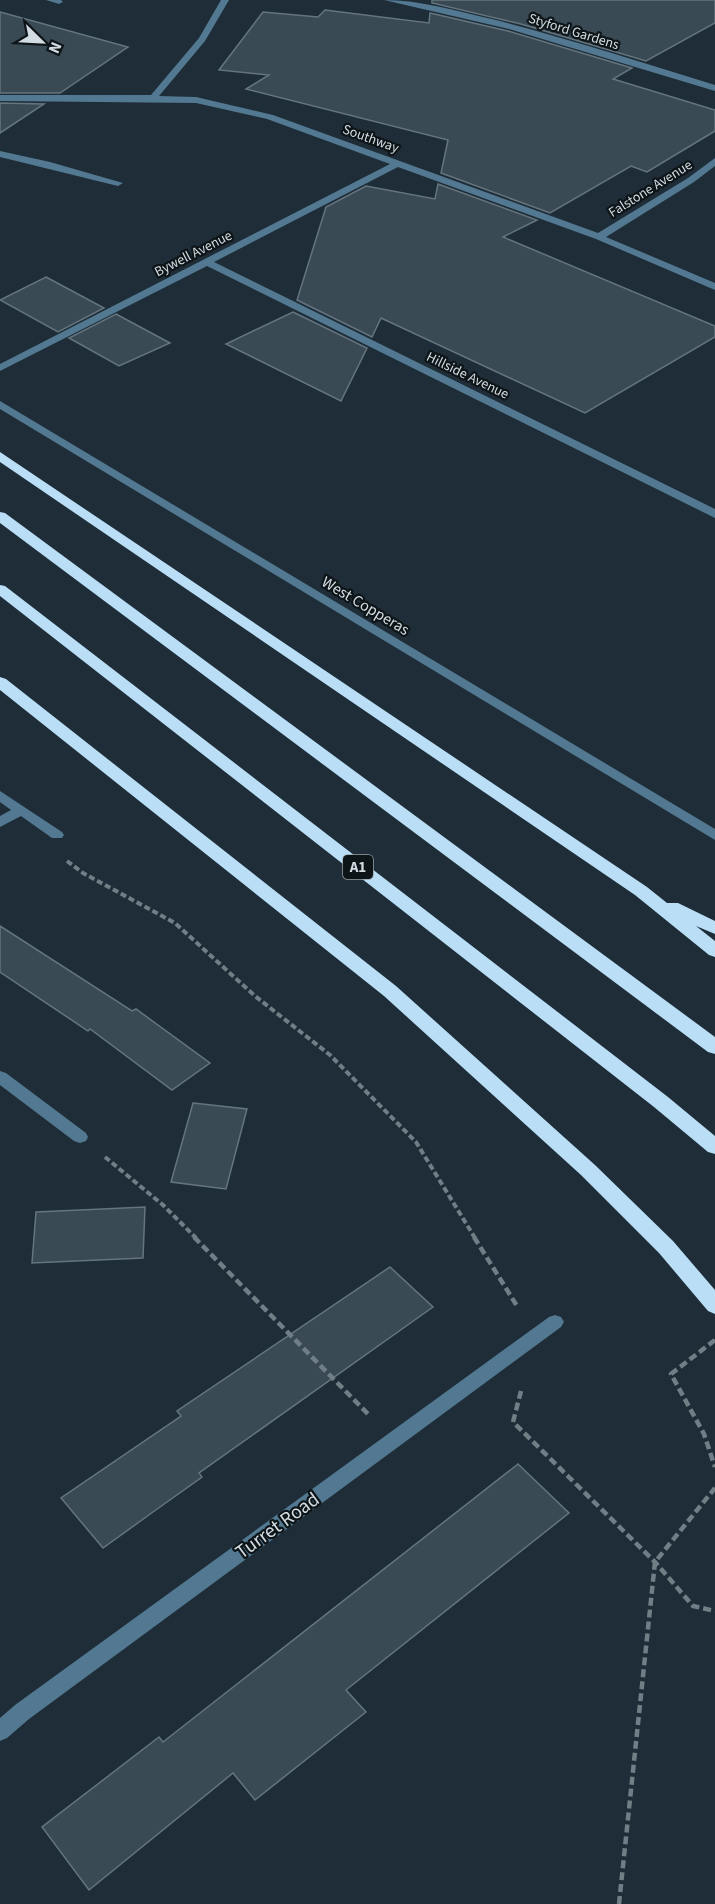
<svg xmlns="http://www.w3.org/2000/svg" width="715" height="1904" font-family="'Source Sans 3',sans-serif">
	<rect width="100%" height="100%" fill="#1e2d37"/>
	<g fill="#3a4a54" stroke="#647580" stroke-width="1.5">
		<polygon points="432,0 715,0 715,23 646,61 521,24 432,3"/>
		<polygon points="325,10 429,23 430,13 508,31 632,68 613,79 715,110 715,131 647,172 631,166 550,213 441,173 448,140 246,89 269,75 219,70 263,12 318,17"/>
		<polygon points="0,12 128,47 60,93 0,93"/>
		<polygon points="0,103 44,104 0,133"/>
		<polygon points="438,184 537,220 503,237 715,326 715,337 585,413 381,318 372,337 297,300 326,207 366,186 435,199"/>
		<polygon points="46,277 104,308 58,332 0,300"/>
		<polygon points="293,312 367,348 341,401 226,344"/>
		<polygon points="116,314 170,343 119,366 69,338"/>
		<polygon points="0,926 132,1011 136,1009 210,1063 172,1090 90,1029 88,1031 0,972"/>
		<polygon points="193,1103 247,1109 226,1189 171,1182"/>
		<polygon points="145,1207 143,1258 32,1263 36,1212"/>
		<polygon points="390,1267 433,1307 199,1473 202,1477 153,1512 103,1548 61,1498 181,1416 177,1411"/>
		<polygon points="518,1464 569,1513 346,1690 366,1712 255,1800 233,1773 89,1890 42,1827 159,1737 163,1742"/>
	</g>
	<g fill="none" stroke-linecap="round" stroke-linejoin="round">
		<g stroke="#717e86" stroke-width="4" stroke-dasharray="6 3" stroke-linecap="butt">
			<polyline points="67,861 83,873 175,923 255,996 330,1055 416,1142 475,1238"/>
			<polyline points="105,1157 163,1205 196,1238"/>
		</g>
		<g stroke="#717e86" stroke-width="4.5" stroke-dasharray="8 4" stroke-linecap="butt">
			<polyline points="194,1237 368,1414"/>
			<polyline points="474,1237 517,1306"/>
			<polyline points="715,1340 671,1374 704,1434 715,1467"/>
			<polyline points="521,1391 513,1422 655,1562 693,1606 715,1611"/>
			<polyline points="619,1904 655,1562 715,1488"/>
		</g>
		<g fill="#527991" fill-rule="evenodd">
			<polygon points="46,0 61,0 63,2 59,4"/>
			<polygon points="221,0 229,0 205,41 159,96 196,97 273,115 598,233 688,178 715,158 715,166 694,182 606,237 715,283 715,290 596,239 398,167 214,262 715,509 715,518 207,266 0,371 0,364 390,164 267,119 196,103 0,101 0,95 151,95 199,38"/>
			<path d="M384,0C420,0 457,11 492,19C567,38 641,62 715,85V91L509,29Z"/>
			<polygon points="0,151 50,162 123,183 118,186 0,157"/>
			<polygon points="0,401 715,829 715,840 0,409"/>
			<polygon points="0,791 62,832 64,835 62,838 52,838 21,816 0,827 0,816 11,810 0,802"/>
			<polygon points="0,1071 6,1073 86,1133 88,1137 86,1141 80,1143 74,1141 0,1085"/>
			<polygon points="555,1315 561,1317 564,1322 561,1327 29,1719 7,1738 0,1741 0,1718 15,1705 549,1317"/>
		</g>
		<g fill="#b9def6" fill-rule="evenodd">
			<polygon points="0,452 647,887 667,903 678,903 715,921 715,934 696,926 715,941 715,957 709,955 635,895 0,462"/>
			<polygon points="0,512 5,513 715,1037 715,1054 708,1052 0,523"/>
			<polygon points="0,585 5,586 668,1097 715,1136 715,1154 708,1152 654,1107 0,596"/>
			<polygon points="0,677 6,679 396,986 595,1165 673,1241 715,1290 715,1314 708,1311 659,1253 581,1175 384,996 0,690"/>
		</g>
	</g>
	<g text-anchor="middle" stroke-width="4.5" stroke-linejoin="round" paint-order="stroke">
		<g font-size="14" fill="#d2dce2" stroke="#0e1519">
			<text transform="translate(574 31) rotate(17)" y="5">Styford Gardens</text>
			<text transform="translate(371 138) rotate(20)" y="5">Southway</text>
			<text transform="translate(650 188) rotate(-32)" y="5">Falstone Avenue</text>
			<text transform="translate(193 253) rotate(-27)" y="5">Bywell Avenue</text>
			<text transform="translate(468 375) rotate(26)" y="5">Hillside Avenue</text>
		</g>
		<rect fill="#0e1519" stroke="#97a0a6" stroke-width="1.5" x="343" y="855" width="30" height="24" rx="4.5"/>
		<g font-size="15" font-weight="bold" fill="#d2dce2">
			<text x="358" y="872">A1</text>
		</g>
		<g font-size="16" fill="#d2dce2" stroke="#0e1519">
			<text transform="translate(366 605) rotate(31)" y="6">West Copperas</text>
		</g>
		<g font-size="20" fill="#d2dce2" stroke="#0e1519">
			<text transform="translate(277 1525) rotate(-36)" y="7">Turret Road</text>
		</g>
	</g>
	<g transform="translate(42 42) rotate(114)" stroke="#0e1519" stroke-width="4.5" paint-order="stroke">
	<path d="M0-4.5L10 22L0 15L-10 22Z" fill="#d2dce2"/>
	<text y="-9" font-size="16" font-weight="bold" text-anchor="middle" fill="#d2dce2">N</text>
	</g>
</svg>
